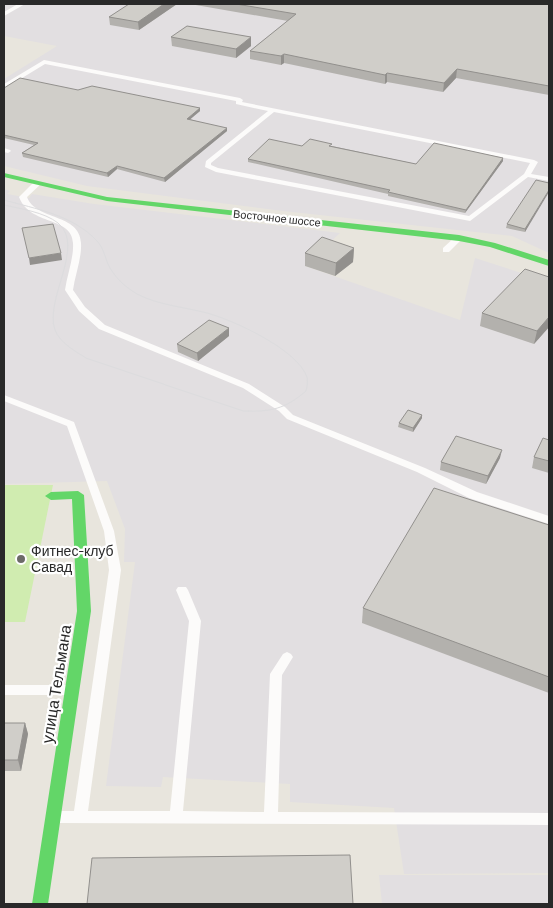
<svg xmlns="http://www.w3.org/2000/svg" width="553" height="908" font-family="Barlow,sans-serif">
	<rect width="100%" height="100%" fill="#e8e5dd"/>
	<g fill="#e2dfe1">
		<polygon points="4,4 549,4 549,253 512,236 283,211 87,186 4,166 4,79 57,46 4,36"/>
		<polygon points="4,189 10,191 7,194 29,198 32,194 94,204 340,233 305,266 460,320 475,258 549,282 549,873 404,874 394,808 290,802 290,784 163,777 161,787 106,786 135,562 124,562 125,529 107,481 4,484"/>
		<polygon points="379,875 549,875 549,904 382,904"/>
	</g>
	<polygon fill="#d0ecb0" points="4,485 53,485 25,622 4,622"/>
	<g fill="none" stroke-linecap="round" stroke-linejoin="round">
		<g fill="#fcfbfa" fill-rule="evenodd">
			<polygon points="18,4 25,4 4,16 4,12"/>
			<path d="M44,60L240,98L243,100L242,102L534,160L538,162L531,174L549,177V181L528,177L470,221L216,172L205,167L206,161L268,111L236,104V101L45,64L4,89V84ZM274,112L530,163L524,174L469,216L218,168L211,165V163Z"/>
			<polygon points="4,148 10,150 11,151 8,153 4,152"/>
			<path d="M35,181L42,183L27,197C36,221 80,213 81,243C82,258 75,275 73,290L85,307L105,325L249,384L285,407L293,415L425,468L477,492L549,516V524L469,498L417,472L287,419L279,411L243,388L99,329L79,311L65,290C67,275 74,258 73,243C72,216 30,226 19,197Z"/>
			<polygon points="456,236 459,236 463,238 449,252 443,252 443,248"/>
			<polygon points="4,395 74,422 114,531 121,570 88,811 170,811 189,621 176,590 178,587 186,587 188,590 201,621 183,811 264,812 270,674 283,654 287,652 291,654 293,657 282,675 278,812 549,813 549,825 60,823 55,821 53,817 55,813 60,811 74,811 109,570 104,531 67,426 4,401"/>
			<polygon points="4,685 68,685 72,686 74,690 72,694 68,695 4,695"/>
		</g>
		<g fill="#63d668" fill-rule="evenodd">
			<polygon points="4,173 107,197 459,235 495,243 549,260 549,266 490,247 459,241 107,201 4,177"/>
			<polygon points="78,491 84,495 91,611 48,904 32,904 77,611 72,499 51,500 45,496 51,492"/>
		</g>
		<path stroke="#dcdcde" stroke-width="1" d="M4,200C36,209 73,215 97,241C103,247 105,257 108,264C114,277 125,287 137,294C158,305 184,307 207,313C233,320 297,349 307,377C308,381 307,387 306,391C285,409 271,412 243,411L86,358C75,351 60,343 55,330C44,299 86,246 58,223C44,212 21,209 4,205"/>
	</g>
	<g fill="#b3b1ad">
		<polygon points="177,4 139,30 110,25 109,17"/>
		<polygon points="190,4 549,4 549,95 456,78 443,92 387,82 385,84 284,63 281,65 250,59 250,51 288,21"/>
		<polygon points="171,37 251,46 236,58 172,46"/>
		<polygon points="4,88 78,90 200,108 200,111 190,119 227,131 165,182 117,169 108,177 23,157 22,153 34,145 4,138"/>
		<polygon points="332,146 416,164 503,161 465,213 388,196 388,194 248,162 248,159"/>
		<polygon points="549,183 525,232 506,228 507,224"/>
		<polygon points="354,248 353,262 335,276 305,266 305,253"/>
		<polygon points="549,277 549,327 534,344 480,326 482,313"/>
		<polygon points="229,336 198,361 178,352 177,344"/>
		<polygon points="422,418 413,432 398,427 399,423"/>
		<polygon points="549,440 549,473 532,468 534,457"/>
		<polygon points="500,458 486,484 440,470 441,462"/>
		<polygon points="549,525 549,693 362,623 363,608"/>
		<polygon points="4,723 25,723 28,734 21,771 4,771"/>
	</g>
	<g fill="#92908d">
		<polygon points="164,4 177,4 139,30 138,22"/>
		<polygon points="251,37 251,46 236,58 236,49"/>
		<polygon points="284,54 284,63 281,65 281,56"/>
		<polygon points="457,69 456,78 443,92 444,83"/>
		<polygon points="387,73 387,82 385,84 385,75"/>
		<polygon points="200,108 200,111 187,122 187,119"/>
		<polygon points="227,128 227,131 165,182 164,178"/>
		<polygon points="503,158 503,161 465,213 466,210"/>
		<polygon points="117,166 117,169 108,177 107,173"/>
		<polygon points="549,190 549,192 525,232 525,229"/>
		<polygon points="354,248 353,262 335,276 336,263"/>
		<polygon points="61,253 62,260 30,265 29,258"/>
		<polygon points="549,317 549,327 534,344 537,331"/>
		<polygon points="229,328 229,336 198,361 197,353"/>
		<polygon points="422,415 422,418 413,432 413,428"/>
		<polygon points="502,450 500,458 486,484 488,476"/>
		<polygon points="25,723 28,734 21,771 18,760"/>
	</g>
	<g fill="#d0cec9" stroke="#92908d">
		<polygon points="129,4 164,4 138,22 109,17"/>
		<polygon points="236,4 549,4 549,86 457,69 444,83 387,73 385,75 284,54 281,56 250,51 296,14"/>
		<polygon points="187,26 251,37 236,49 171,37"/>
		<polygon points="20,78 78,90 92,86 200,108 187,119 227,128 164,178 117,166 107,173 22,153 38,143 4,135 4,88"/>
		<polygon points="269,139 302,146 310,139 332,144 329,146 416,164 434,143 503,158 466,210 388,192 390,190 248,159"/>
		<polygon points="536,180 549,183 549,190 525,229 507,224"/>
		<polygon points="53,224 61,253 29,258 22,228"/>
		<polygon points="322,237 354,248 336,263 305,253"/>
		<polygon points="525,269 549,277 549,317 537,331 482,313"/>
		<polygon points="209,320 229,328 197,353 177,344"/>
		<polygon points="408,410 422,415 413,428 399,423"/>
		<polygon points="456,436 502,450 488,476 441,462"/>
		<polygon points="543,438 549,440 549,461 534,457"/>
		<polygon points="434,488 549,525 549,677 363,608"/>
		<polygon points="4,723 25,723 18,760 4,760"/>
		<polygon points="350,855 353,904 87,904 92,858"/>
	</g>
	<circle fill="#6c6b68" stroke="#fff" stroke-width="2" cx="21" cy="559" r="5"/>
	<g text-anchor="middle" stroke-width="4.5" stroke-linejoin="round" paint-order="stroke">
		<g font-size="11" fill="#292929" stroke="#fff">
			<text transform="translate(277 218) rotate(6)" y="4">Восточное шоссе</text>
		</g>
		<g font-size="14" fill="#292929" stroke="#fff" text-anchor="start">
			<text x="31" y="556">Фитнес-клуб<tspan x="31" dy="16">Савад</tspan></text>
		</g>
		<g font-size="16" fill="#292929" stroke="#fff">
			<text transform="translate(56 684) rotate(-81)" y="6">улица Тельмана</text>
		</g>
	</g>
	<rect width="553" height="908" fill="none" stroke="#292929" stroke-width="10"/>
</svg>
